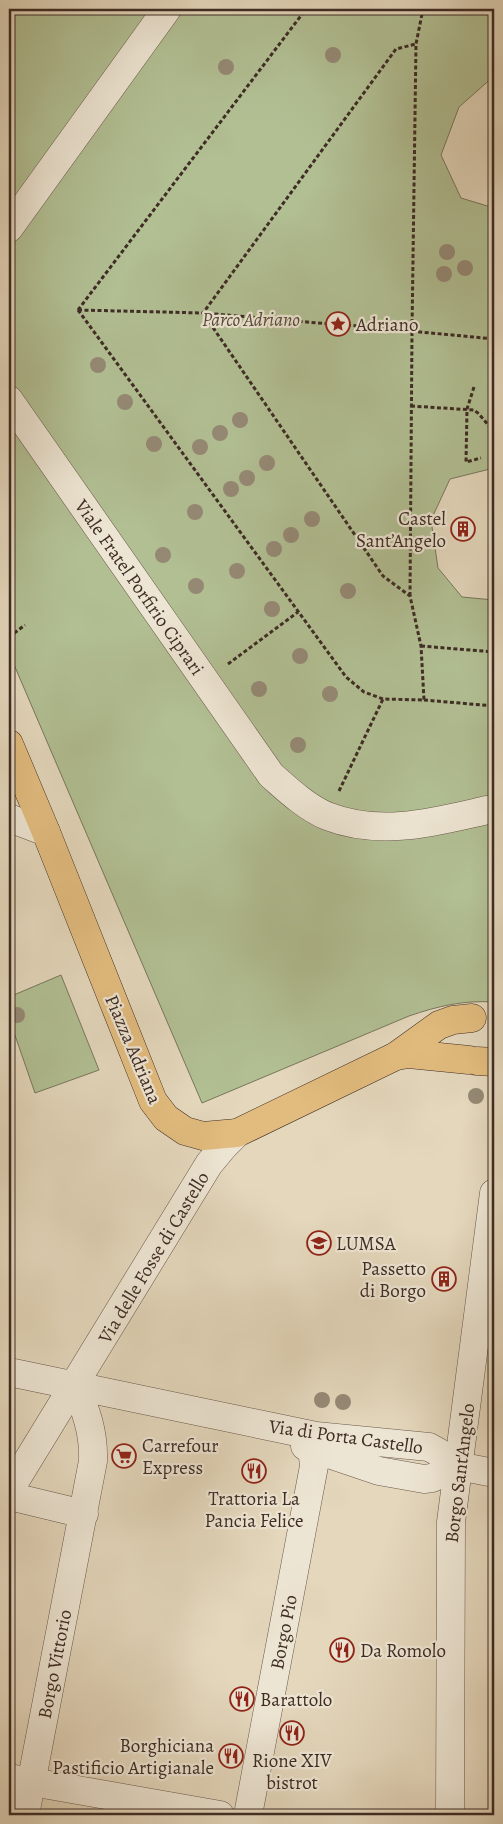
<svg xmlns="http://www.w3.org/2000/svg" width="503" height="1824" font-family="Alegreya,serif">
	<rect width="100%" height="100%" fill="#e4d7bc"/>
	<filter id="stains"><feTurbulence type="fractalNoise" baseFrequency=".004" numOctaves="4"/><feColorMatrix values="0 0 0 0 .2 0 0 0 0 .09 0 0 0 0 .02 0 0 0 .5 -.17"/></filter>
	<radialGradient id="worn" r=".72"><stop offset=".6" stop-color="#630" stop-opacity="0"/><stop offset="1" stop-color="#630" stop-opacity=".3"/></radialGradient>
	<g fill="#b1bf93" stroke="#78765c">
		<path d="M9,9H494V76L459,107L441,155L461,198L494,208V468L450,479L431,520L438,568L462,597L494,600V1002C464,1000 438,1006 409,1016L202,1103L9,653Z"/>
		<polygon points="61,975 99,1070 35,1093 9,1018 9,997"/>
	</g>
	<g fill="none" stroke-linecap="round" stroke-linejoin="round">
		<g stroke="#68574b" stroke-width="29">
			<g id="minor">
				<polyline points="9,228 167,9"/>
				<path d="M9,400L271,775C288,790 306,807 327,816C381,837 434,822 487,810"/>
				<polyline points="9,818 46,832"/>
				<polyline points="9,1372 316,1436 429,1447 438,1452 458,1466 494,1473"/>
				<polyline points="305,1446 379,1471 424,1479 432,1478 458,1466"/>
				<polyline points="9,1491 209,1164 224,1146 237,1133"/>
				<polyline points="9,1496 84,1514"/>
				<polyline points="9,1778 220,1815"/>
				<path d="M25,1815L93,1461C94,1434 87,1410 74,1386"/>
				<polyline points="248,1815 314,1466 312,1448"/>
				<polyline points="450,1815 451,1522 494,1193"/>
			</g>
		</g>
		<g stroke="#3e2c25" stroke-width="29">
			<g id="major">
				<polyline points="9,744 46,832 153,1101 166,1118 185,1131 203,1136 237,1133 396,1056 439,1025 453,1020 472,1018"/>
				<polyline points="396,1056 409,1054 469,1060"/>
				<polyline points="477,1061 494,1062"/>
			</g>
		</g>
		<g stroke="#3e2c25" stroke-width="3" stroke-dasharray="4 2.5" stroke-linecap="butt">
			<polyline points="78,310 346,677 364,692 383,699 424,700 421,646 410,596 383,576 203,313 396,49 416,44"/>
			<polyline points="78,310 306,9"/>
			<polyline points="78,310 203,313 330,324"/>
			<circle cx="338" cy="325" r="9"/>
			<polyline points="347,325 494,339"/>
			<polyline points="474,387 467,409 466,462 481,458"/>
			<polyline points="411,406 474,410 479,414 494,432"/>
			<polyline points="410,596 412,331 416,44 423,9"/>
			<polyline points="9,637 25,625"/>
			<polyline points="421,646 494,652"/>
			<polyline points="228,664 298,612"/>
			<polyline points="424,700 494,706"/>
			<polyline points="339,791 383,699"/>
		</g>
		<use href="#minor" stroke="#ede5d3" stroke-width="28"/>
		<use href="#major" stroke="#e2bc7e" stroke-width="28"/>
	</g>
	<g fill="#958975">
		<circle cx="333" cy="55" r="8"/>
		<circle cx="226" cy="67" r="8"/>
		<circle cx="447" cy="252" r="8"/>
		<circle cx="465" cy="268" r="8"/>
		<circle cx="444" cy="274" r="8"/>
		<circle cx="98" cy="365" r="8"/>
		<circle cx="125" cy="402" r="8"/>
		<circle cx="240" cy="420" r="8"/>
		<circle cx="220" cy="433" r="8"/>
		<circle cx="154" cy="444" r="8"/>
		<circle cx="200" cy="447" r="8"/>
		<circle cx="267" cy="463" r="8"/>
		<circle cx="247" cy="478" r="8"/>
		<circle cx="231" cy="489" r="8"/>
		<circle cx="195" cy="512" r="8"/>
		<circle cx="312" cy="519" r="8"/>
		<circle cx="291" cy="535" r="8"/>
		<circle cx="274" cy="549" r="8"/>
		<circle cx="163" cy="555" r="8"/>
		<circle cx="237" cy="571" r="8"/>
		<circle cx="196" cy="586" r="8"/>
		<circle cx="348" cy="591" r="8"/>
		<circle cx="272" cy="609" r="8"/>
		<circle cx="300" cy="656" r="8"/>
		<circle cx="259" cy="689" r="8"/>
		<circle cx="330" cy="694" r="8"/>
		<circle cx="298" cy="745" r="8"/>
		<circle cx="17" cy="1015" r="8"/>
		<circle cx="476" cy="1096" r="8"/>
		<circle cx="322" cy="1400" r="8"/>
		<circle cx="343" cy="1402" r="8"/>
	</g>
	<defs>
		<g id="sight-ring" transform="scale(1.25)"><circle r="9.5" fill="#ede5d3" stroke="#8f2418" stroke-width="1.5"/><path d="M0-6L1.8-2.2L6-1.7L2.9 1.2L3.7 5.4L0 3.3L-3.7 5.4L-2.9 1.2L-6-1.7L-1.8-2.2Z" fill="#8f2418"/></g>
		<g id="building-ring" transform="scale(1.25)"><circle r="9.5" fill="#ede5d3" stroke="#8f2418" stroke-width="1.5"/><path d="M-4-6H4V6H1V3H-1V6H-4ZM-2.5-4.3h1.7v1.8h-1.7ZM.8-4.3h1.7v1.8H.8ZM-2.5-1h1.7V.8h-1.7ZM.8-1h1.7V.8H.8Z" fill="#8f2418"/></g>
		<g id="university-ring" transform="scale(1.25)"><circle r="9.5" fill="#ede5d3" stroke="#8f2418" stroke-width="1.5"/><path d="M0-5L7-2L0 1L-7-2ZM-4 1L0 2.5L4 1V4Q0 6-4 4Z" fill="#8f2418"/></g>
		<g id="supermarket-ring" transform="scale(1.25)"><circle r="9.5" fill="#ede5d3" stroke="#8f2418" stroke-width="1.5"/><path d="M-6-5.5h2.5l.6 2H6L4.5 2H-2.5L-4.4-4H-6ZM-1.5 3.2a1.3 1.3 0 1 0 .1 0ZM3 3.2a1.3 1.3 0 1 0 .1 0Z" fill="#8f2418"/></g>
		<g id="restaurant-ring" transform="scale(1.25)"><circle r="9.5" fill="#ede5d3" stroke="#8f2418" stroke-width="1.5"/><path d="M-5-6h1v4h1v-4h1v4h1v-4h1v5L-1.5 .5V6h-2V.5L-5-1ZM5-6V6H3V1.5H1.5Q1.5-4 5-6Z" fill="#8f2418"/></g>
	</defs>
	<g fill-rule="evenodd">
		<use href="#sight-ring" x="338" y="324"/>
		<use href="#building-ring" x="463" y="529"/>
		<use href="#university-ring" x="319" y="1243"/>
		<use href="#building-ring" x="444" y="1279"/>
		<use href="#supermarket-ring" x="124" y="1456"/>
		<use href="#restaurant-ring" x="254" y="1471"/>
		<use href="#restaurant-ring" x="342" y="1650"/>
		<use href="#restaurant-ring" x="242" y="1699"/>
		<use href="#restaurant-ring" x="292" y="1733"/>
		<use href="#restaurant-ring" x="231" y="1756"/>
	</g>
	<g text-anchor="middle" stroke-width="4.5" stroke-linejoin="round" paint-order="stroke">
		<g font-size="19" font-style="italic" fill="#55493b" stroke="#ede5d3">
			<text x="251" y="326">Parco Adriano</text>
		</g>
		<g font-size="19" fill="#3e2c25" stroke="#ede5d3" text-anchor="start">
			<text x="356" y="331">Adriano</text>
			<text x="446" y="525" text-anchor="end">Castel<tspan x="446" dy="22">Sant’Angelo</tspan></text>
			<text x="336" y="1250">LUMSA</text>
			<text x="426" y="1275" text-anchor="end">Passetto<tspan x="426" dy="22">di Borgo</tspan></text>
			<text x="142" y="1452">Carrefour<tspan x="142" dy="22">Express</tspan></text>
			<text x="254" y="1505" text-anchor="middle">Trattoria La<tspan x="254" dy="22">Pancia Felice</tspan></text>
			<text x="360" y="1657">Da Romolo</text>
			<text x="260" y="1706">Barattolo</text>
			<text x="214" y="1752" text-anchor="end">Borghiciana<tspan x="214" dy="22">Pastificio Artigianale</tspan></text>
			<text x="292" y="1767" text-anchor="middle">Rione XIV<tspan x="292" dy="22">bistrot</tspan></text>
		</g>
		<g font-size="19" fill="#3e2c25" stroke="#ede5d3">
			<text transform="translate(140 587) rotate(55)" y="7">Viale Fratel Porfirio Ciprari</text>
			<text transform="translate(134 1049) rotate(67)" y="7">Piazza Adriana</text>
			<text transform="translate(153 1257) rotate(-59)" y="7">Via delle Fosse di Castello</text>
			<text transform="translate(346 1436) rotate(8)" y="7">Via di Porta Castello</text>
			<text transform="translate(459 1473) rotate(-83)" y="7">Borgo Sant'Angelo</text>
			<text transform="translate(283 1632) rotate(-79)" y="7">Borgo Pio</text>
			<text transform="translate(54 1664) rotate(-79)" y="7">Borgo Vittorio</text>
		</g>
	</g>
	<rect width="503" height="1824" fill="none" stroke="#e4d7bc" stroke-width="30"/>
	<rect x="10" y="10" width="483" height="1804" fill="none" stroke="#3e2c25" stroke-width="2.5"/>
	<rect x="15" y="15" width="473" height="1794" fill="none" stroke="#3e2c25"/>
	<rect width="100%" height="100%" filter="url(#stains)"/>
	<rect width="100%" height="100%" fill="url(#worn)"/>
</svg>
